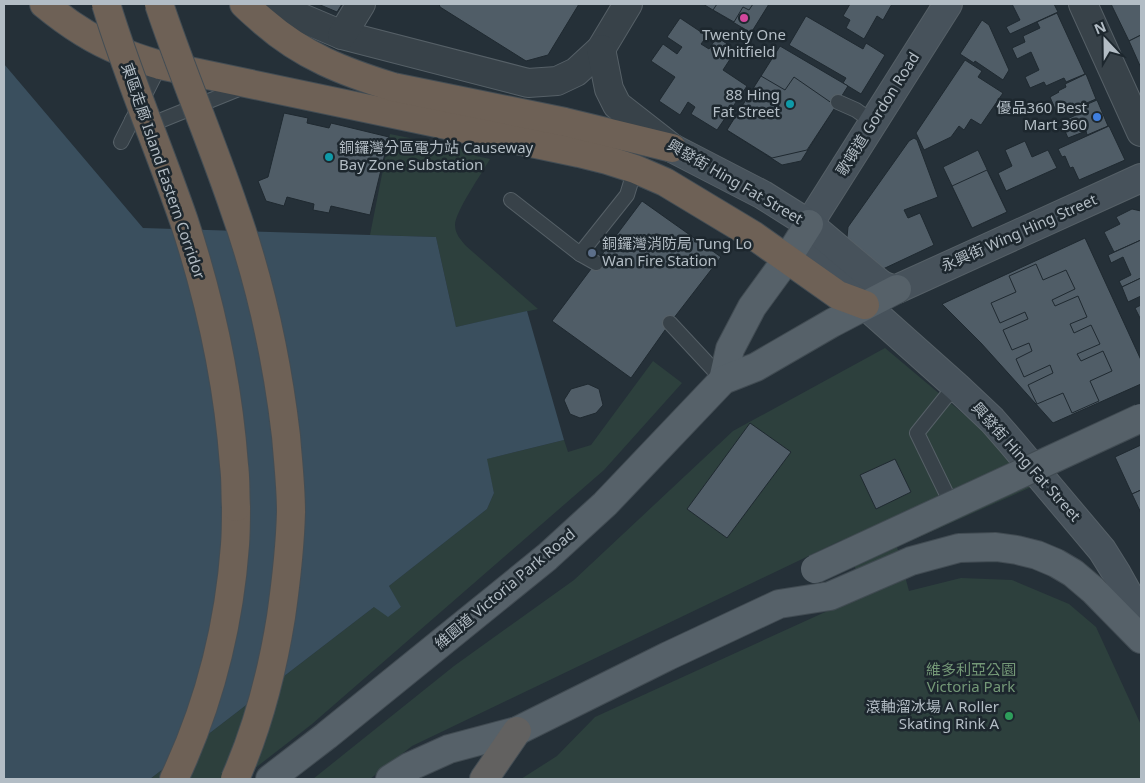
<svg xmlns="http://www.w3.org/2000/svg" width="1145" height="783" font-family="'Noto Sans','Noto Sans TC',sans-serif">
	<rect width="100%" height="100%" fill="#253038"/>
	<g fill="#2d403d">
		<path d="M390,134L478,152L476,156L490,159C482,173 455,212 455,225C455,234 461,240 466,246L538,309L456,327L436,237L370,235Z"/>
		<polygon points="885,348 1022,463 1038,484 897,547 909,591 961,578 1012,580 1069,604 1096,627 1141,725 1141,779 521,779 557,756 595,717 867,593 842,540 412,746 370,779 313,779 454,666 574,580 733,431"/>
		<polygon points="653,361 682,383 604,470 312,724 241,779 150,779 374,607 401,608 389,586 487,509 494,493 486,459 564,440 568,452 591,445"/>
	</g>
	<polygon fill="#3a4f5e" points="4,64 143,228 436,237 456,327 527,311 564,440 487,459 494,493 487,509 389,586 401,607 388,617 374,607 150,779 4,779"/>
	<g fill="#505d67" stroke="#1f2930">
		<polygon points="318,4 342,4 337,12"/>
		<polygon points="439,4 579,4 548,55 526,61 440,7"/>
		<polygon points="703,4 769,4 751,33"/>
		<polygon points="717,4 753,4 749,10 743,7 734,22 713,10"/>
		<polygon points="850,4 892,4 883,20 877,16 864,39 846,28 850,20 843,16"/>
		<polygon points="1012,4 1054,4 1058,12 1010,34 1006,27 1020,20"/>
		<polygon points="1111,4 1141,4 1141,35 1129,41"/>
		<polygon points="1057,13 1085,74 1066,82 1064,78 1046,86 1044,82 1030,88 1025,77 1039,70 1031,52 1017,59 1012,48 1025,42 1023,36 1040,28 1037,22"/>
		<polygon points="806,16 863,49 866,43 885,55 861,94 843,83 846,78 789,45"/>
		<polygon points="680,18 707,36 701,44 709,49 717,37 736,50 723,70 747,86 717,130 691,114 695,107 688,102 680,115 659,101 675,77 651,61 663,44 677,54 682,47 667,37"/>
		<polygon points="982,20 989,25 1009,70 1003,80 975,61 974,63 960,54"/>
		<polygon points="1141,35 1141,68 1129,41"/>
		<polygon points="780,46 848,86 801,161 782,165 727,130"/>
		<polygon points="965,60 982,71 978,77 1003,93 981,125 971,119 964,130 959,126 951,137 924,150 916,133"/>
		<polygon points="1086,74 1096,99 1075,108 1073,103 1056,111 1050,97 1059,92 1058,91 1066,87 1065,84"/>
		<polygon points="761,76 785,90 794,77 836,106 807,150 772,158 727,130"/>
		<polygon points="1097,100 1108,126 1087,135 1086,131 1068,138 1061,122 1078,114 1076,109"/>
		<polygon points="284,113 308,118 307,123 329,128 331,123 389,137 370,215 331,206 329,213 313,210 314,204 287,197 284,206 266,201 258,181 268,177"/>
		<polygon points="1109,126 1125,160 1079,180 1073,167 1070,168 1065,156 1062,157 1058,149"/>
		<polygon points="914,138 917,140 938,197 904,210 908,218 920,213 934,245 883,269 848,242 847,237 848,227 909,141"/>
		<polygon points="1025,141 1032,157 1048,150 1057,168 1006,191 998,173 1012,166 1005,150"/>
		<polygon points="978,150 1007,212 972,228 943,167"/>
		<polygon points="987,170 1007,212 972,228 952,186"/>
		<polygon points="642,201 721,257 670,323 631,378 552,321"/>
		<polygon points="1132,209 1141,211 1141,240 1114,252 1104,232 1120,224 1116,217"/>
		<polygon points="1085,238 1141,360 1141,384 1053,423 981,343 942,304"/>
		<polygon points="1141,240 1141,278 1122,287 1119,281 1131,275 1123,257 1111,263 1108,255"/>
		<polygon points="1036,264 1043,280 1066,270 1075,289 1052,300 1055,306 1078,296 1087,317 1070,324 1074,333 1091,325 1100,344 1077,354 1081,361 1103,351 1112,371 1090,381 1099,401 1072,413 1063,393 1037,404 1028,385 1053,373 1050,365 1024,377 1016,359 1032,351 1029,343 1012,350 1003,330 1028,319 1025,312 1000,323 991,303 1016,292 1009,276"/>
		<polygon points="1141,278 1141,296 1128,302 1122,287"/>
		<polygon points="1141,305 1141,320 1135,308"/>
		<polygon points="588,384 599,389 603,405 596,413 580,418 570,414 564,400 571,389"/>
		<polygon points="750,423 791,452 727,538 687,509"/>
		<polygon points="1141,445 1141,490 1132,494 1115,457"/>
		<polygon points="895,459 911,492 876,509 860,475"/>
		<polygon points="1141,490 1141,513 1132,494"/>
	</g>
	<g fill="none" stroke-linecap="round" stroke-linejoin="round">
		<g stroke="#566067" stroke-width="16">
			<g id="service">
				<polyline points="838,102 856,110 873,122"/>
				<polyline points="132,120 147,126 246,86"/>
				<polyline points="121,142 160,65"/>
				<polyline points="511,200 580,254 596,263"/>
				<polyline points="580,254 627,195 635,169"/>
				<polyline points="670,323 723,380"/>
				<polyline points="957,387 945,398 917,433 950,501 959,498"/>
			</g>
		</g>
		<g stroke="#566067" stroke-width="30">
			<g id="minor">
				<polyline points="269,4 342,35 528,83 557,81 576,72 601,49 628,4"/>
				<polyline points="342,35 361,4"/>
				<polyline points="601,49 609,89 617,105 672,148"/>
			</g>
		</g>
		<g stroke="#566067" stroke-width="30">
			<polyline id="tertiary" points="1083,4 1141,132"/>
		</g>
		<g stroke="#566067" stroke-width="30">
			<g id="secondary">
				<path d="M948,4L809,224C809,228 808,232 808,236C811,259 840,271 855,286C858,289 863,293 865,297C865,298 865,305 865,305L957,387L992,420L1012,443L1102,550L1117,574L1141,617"/>
				<path d="M672,148L763,195L809,224L878,282C884,287 889,289 897,289L1141,178"/>
			</g>
		</g>
		<g stroke="#414b52" stroke-width="30">
			<g id="primary">
				<polyline points="723,380 730,349 752,307 787,259 809,224"/>
				<polyline points="270,779 326,736 547,557 605,504 723,380 756,367 832,323 897,289"/>
				<polyline points="390,779 409,767 449,749 517,731 668,656 779,604 830,596 911,561 959,548 996,547 1017,550 1037,555 1056,563 1073,573 1093,590 1141,639"/>
			</g>
		</g>
		<g stroke="#434d54" stroke-width="30">
			<polyline id="trunk" points="484,779 517,731"/>
		</g>
		<g stroke="#434d54" stroke-width="30">
			<g id="motorway">
				<path d="M44,4C67,23 92,40 120,51C133,57 147,61 160,65L579,153L607,160L635,169L665,182L753,235L838,295L865,305"/>
				<path d="M244,4C250,10 257,16 264,22C303,56 344,72 393,87L565,122L672,148"/>
				<path d="M174,779C209,705 229,627 235,545C236,533 236,520 236,507"/>
			</g>
		</g>
		<use href="#service" stroke="#384249" stroke-width="14"/>
		<use href="#minor" stroke="#384249" stroke-width="28"/>
		<use href="#tertiary" stroke="#384249" stroke-width="28"/>
		<use href="#secondary" stroke="#47525b" stroke-width="28"/>
		<use href="#primary" stroke="#566169" stroke-width="28"/>
		<use href="#trunk" stroke="#626160" stroke-width="28"/>
		<use href="#motorway" stroke="#6e6156" stroke-width="28"/>
		<g stroke="#414b52" stroke-width="30" stroke-linecap="butt">
			<polyline id="primary-bridge" points="815,569 1141,418"/>
		</g>
		<g stroke="#434d54" stroke-width="30" stroke-linecap="butt">
			<g id="motorway-bridge">
				<path d="M106,4C128,77 159,148 184,221C210,300 228,383 234,465C236,479 235,493 236,507"/>
				<path d="M159,4C182,73 211,140 234,208C260,281 277,359 286,436C288,461 291,487 291,512C290,548 286,582 281,617C272,673 258,727 235,779"/>
			</g>
		</g>
		<use href="#primary-bridge" stroke="#566169" stroke-width="28"/>
		<use href="#motorway-bridge" stroke="#6e6156" stroke-width="28"/>
	</g>
	<circle fill="#d1479c" stroke="#1d272e" stroke-width="2" cx="744" cy="18" r="5"/>
	<g fill="#0f9aa8" stroke="#1d272e" stroke-width="2">
		<circle cx="790" cy="104" r="5"/>
		<circle cx="329" cy="157" r="5"/>
	</g>
	<circle fill="#3f7fe0" stroke="#1d272e" stroke-width="2" cx="1097" cy="117" r="5"/>
	<circle fill="#5c6f8a" stroke="#1d272e" stroke-width="2" cx="592" cy="253" r="5"/>
	<circle fill="#2e9e5b" stroke="#1d272e" stroke-width="2" cx="1009" cy="716" r="5"/>
	<g text-anchor="middle" stroke-width="5" stroke-linejoin="round" paint-order="stroke">
		<g font-size="15" fill="#b3bdc5" stroke="#1d272e" text-anchor="end">
			<text x="744" y="40" text-anchor="middle">Twenty One<tspan x="744" dy="17">Whitfield</tspan></text>
			<text x="780" y="100">88 Hing<tspan x="780" dy="17">Fat Street</tspan></text>
			<text x="1087" y="113">優品360 Best<tspan x="1087" dy="17">Mart 360</tspan></text>
			<text x="339" y="153" text-anchor="start">銅鑼灣分區電力站 Causeway<tspan x="339" dy="17">Bay Zone Substation</tspan></text>
			<text x="602" y="249" text-anchor="start">銅鑼灣消防局 Tung Lo<tspan x="602" dy="17">Wan Fire Station</tspan></text>
			<text x="999" y="712">滾軸溜冰場 A Roller<tspan x="999" dy="17">Skating Rink A</tspan></text>
		</g>
		<g font-size="15" fill="#b3bdc5" stroke="#1d272e">
			<text transform="translate(878 114) rotate(-58)" y="5">歌頓道 Gordon Road</text>
			<text transform="translate(163 171) rotate(71)" y="5">東區走廊 Island Eastern Corridor</text>
			<text transform="translate(735 182) rotate(30)" y="5">興發街 Hing Fat Street</text>
			<text transform="translate(1019 233) rotate(-24)" y="5">永興街 Wing Hing Street</text>
			<text transform="translate(1026 462) rotate(48)" y="5">興發街 Hing Fat Street</text>
			<text transform="translate(505 589) rotate(-40)" y="5">維園道 Victoria Park Road</text>
		</g>
		<g font-size="15" fill="#749877" stroke="#1d272e">
			<text x="971" y="675">維多利亞公園<tspan x="971" dy="17">Victoria Park</tspan></text>
		</g>
	</g>
	<rect width="1145" height="783" fill="none" stroke="#b3bdc5" stroke-width="10"/>
	<g transform="translate(1105 40) rotate(338)" stroke="#1d272e" stroke-width="4" paint-order="stroke">
	<path d="M0-4L9 19L0 12L-9 19Z" fill="#b3bdc5"/>
	<text y="-8" font-size="14" font-weight="bold" text-anchor="middle" fill="#b3bdc5">N</text>
	</g>
</svg>
